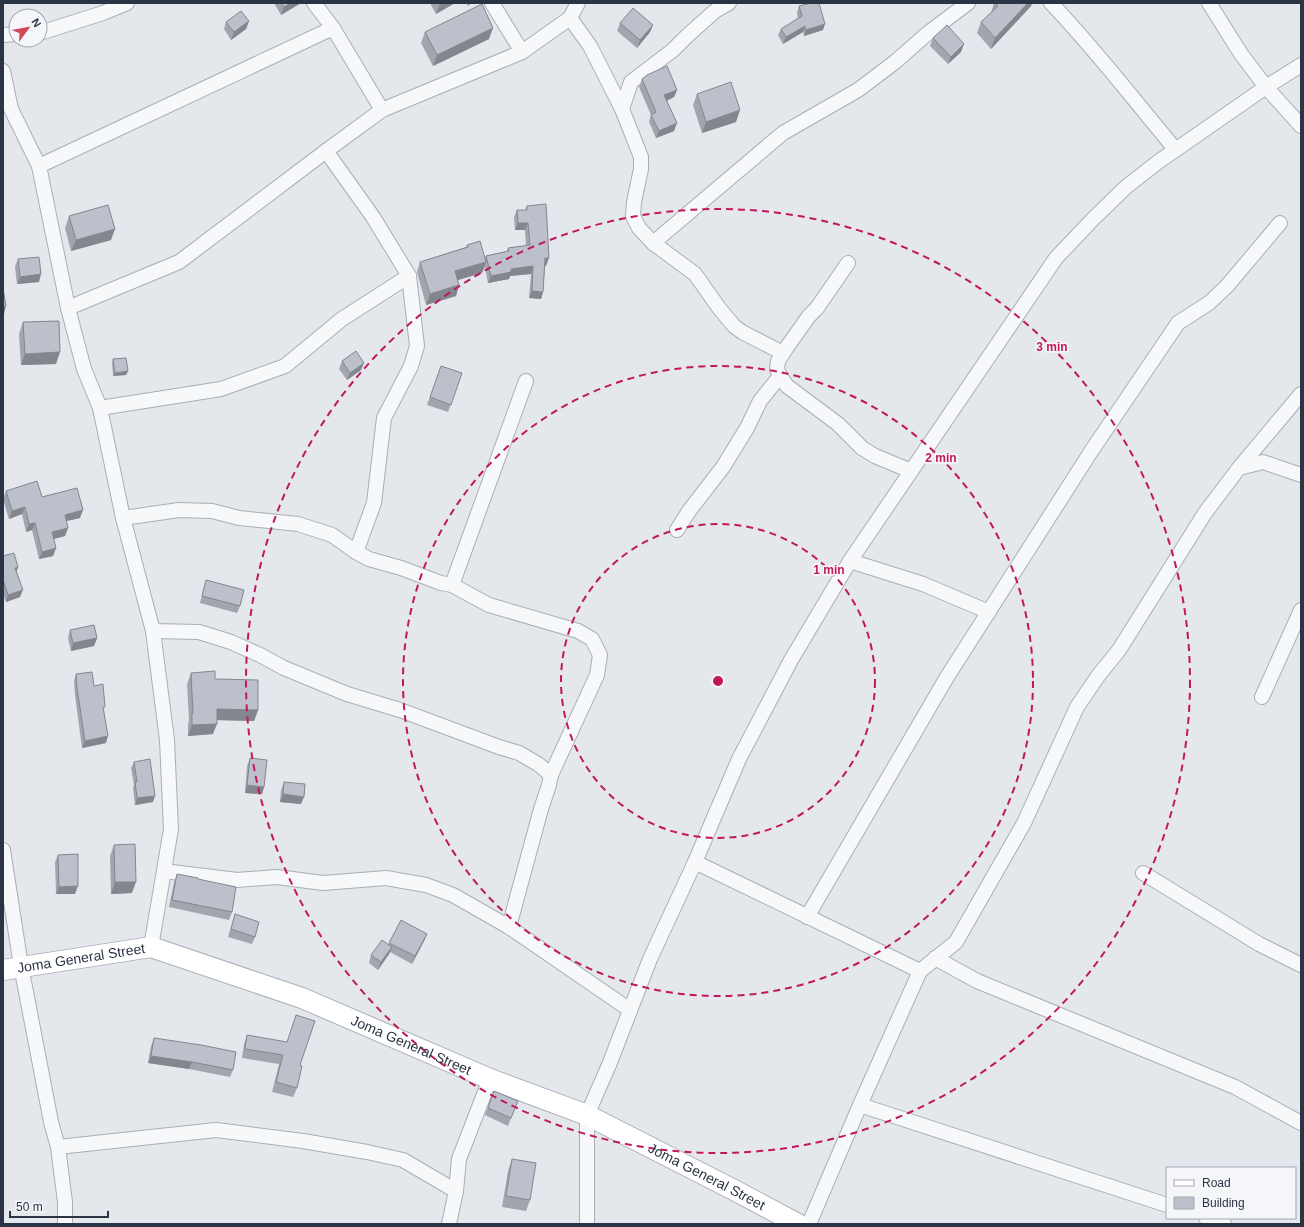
<svg xmlns="http://www.w3.org/2000/svg" width="1304" height="1227" font-family="Arial,sans-serif">
	<rect width="100%" height="100%" fill="#e4e7ec"/>
	<g fill="none" stroke-linecap="round" stroke-linejoin="round">
		<g stroke="#a9aeb7" stroke-width="16">
			<g id="street">
				<polyline points="314,3 333,28 382,110"/>
				<polyline points="492,3 522,52"/>
				<path d="M1051,3C1095,49 1134,100 1175,149"/>
				<polyline points="1209,3 1241,54 1266,87 1301,126"/>
				<polyline points="570,18 590,46 622,109 641,157 641,169 634,202 633,216 639,228 653,243 695,274 719,308 734,326 742,332 783,353"/>
				<polyline points="40,33 103,13 127,3"/>
				<polyline points="3,35 16,34"/>
				<polyline points="3,71 11,109 39,166 68,308 84,369 100,408 123,518 153,631 167,740 171,829 151,947"/>
				<polyline points="622,109 631,82 673,50 687,36 715,11 729,3"/>
				<polyline points="326,151 373,217 409,276 417,346 411,366 384,418 374,503 356,552"/>
				<polyline points="39,166 333,28"/>
				<polyline points="653,243 783,133 858,90 895,62 928,33 968,3"/>
				<polyline points="848,263 817,308 809,316 787,347 778,361 777,369 780,376 787,386 838,424 862,448 875,456 911,471"/>
				<polyline points="68,308 179,262 326,151 382,110 522,52 570,18 578,3"/>
				<polyline points="100,408 221,389 285,366 342,319 409,276"/>
				<polyline points="1239,468 1301,394"/>
				<polyline points="123,518 179,510 212,511 239,518 298,524 332,535 356,552 369,559 401,568 441,583 452,585 489,605 578,631 592,639 600,655 597,675 551,775"/>
				<polyline points="677,530 689,511 723,467 747,428 760,401 780,376"/>
				<polyline points="850,561 923,584 989,612"/>
				<polyline points="452,585 526,381"/>
				<polyline points="153,631 199,632 231,642 260,655 284,668 347,694 400,710 499,747 519,753 538,764 551,775 549,785 541,809 509,927"/>
				<polyline points="1262,697 1301,610"/>
				<polyline points="3,850 21,966 51,1122 58,1147 65,1202 65,1224"/>
				<polyline points="695,862 920,971 860,1105 809,1224"/>
				<polyline points="164,871 237,880 277,877 323,883 386,878 426,885 453,895 509,927 630,1010"/>
				<polyline points="1143,873 1259,944 1301,965"/>
				<polyline points="807,917 947,677 1092,450 1178,323 1209,303 1227,286 1280,223"/>
				<polyline points="935,958 977,981 1235,1087 1301,1123"/>
				<polyline points="920,971 956,942 1024,823 1077,707 1098,676 1119,650 1205,513 1239,468 1263,462 1301,475"/>
				<polyline points="860,1105 1167,1205"/>
				<polyline points="58,1147 216,1130 303,1141 367,1152 403,1160 456,1191"/>
				<polyline points="1206,1218 1224,1224"/>
				<polyline points="449,1224 456,1191 459,1159 490,1079"/>
				<polyline points="587,1224 587,1115 609,1065 650,959 695,862 739,759 791,660 850,561 1056,258 1093,219 1126,187 1158,162 1266,87 1301,65"/>
			</g>
		</g>
		<g stroke="#a9aeb7" stroke-width="22">
			<g id="secondary">
				<path id="s1" d="M3,970L151,947L302,998L490,1079L587,1115L734,1190L798,1224"/>
			</g>
		</g>
		<use href="#street" stroke="#f7f8fa" stroke-width="14"/>
		<use href="#secondary" stroke="#fff" stroke-width="20"/>
	</g>
	<g fill="#a1a5ae">
		<polygon points="274,3 301,3 281,15"/>
		<polygon points="430,3 455,3 436,14"/>
		<polygon points="994,3 1032,3 1031,6 991,49 977,33 981,22 991,13"/>
		<polygon points="799,6 823,30 804,36 803,32 783,44 778,35 781,29 798,18 797,13"/>
		<polygon points="249,21 246,29 231,40 224,29 226,22"/>
		<polygon points="620,23 653,25 650,32 637,48 617,31"/>
		<polygon points="425,32 489,39 433,66 421,43"/>
		<polygon points="933,38 961,52 948,64 930,46"/>
		<polygon points="642,79 677,90 674,97 667,101 674,131 656,138 649,122 651,115 639,87"/>
		<polygon points="697,94 736,122 702,133 693,105"/>
		<polygon points="527,206 546,266 545,266 543,292 541,299 529,298 531,274 510,276 509,279 488,283 485,267 482,273 458,280 459,285 456,296 426,305 417,272 420,262 466,247 467,245 485,258 486,256 507,251 508,248 526,246 525,230 515,230 514,217 517,210 525,210"/>
		<polygon points="69,216 111,240 71,251 65,228"/>
		<polygon points="18,259 39,282 17,284 15,267"/>
		<polygon points="23,322 56,364 21,365 19,334"/>
		<polygon points="113,359 128,371 126,375 113,376 112,363"/>
		<polygon points="342,361 361,370 347,380 339,369"/>
		<polygon points="441,366 462,373 448,412 427,405"/>
		<polygon points="6,491 42,497 80,518 66,521 68,528 65,536 54,539 56,548 53,556 39,559 32,530 26,532 22,514 9,519 3,499"/>
		<polygon points="3,556 18,567 16,572 20,597 6,602 3,594"/>
		<polygon points="206,580 240,606 237,613 200,603 204,587"/>
		<polygon points="70,630 97,638 94,646 71,651 68,638"/>
		<polygon points="191,673 215,679 258,710 254,721 217,720 213,734 188,736 188,724 189,720 187,684"/>
		<polygon points="76,674 94,686 104,712 106,743 82,748 75,695 74,681"/>
		<polygon points="250,758 264,787 262,794 245,793 247,766"/>
		<polygon points="134,762 153,802 135,805 133,788 134,785 131,768"/>
		<polygon points="284,782 301,804 280,802 281,790"/>
		<polygon points="114,845 132,893 111,894 110,856"/>
		<polygon points="58,855 75,894 56,894 55,862"/>
		<polygon points="177,874 198,879 232,912 229,920 169,907 174,882"/>
		<polygon points="235,914 255,937 252,944 228,937"/>
		<polygon points="427,934 424,941 412,964 390,952 389,954 378,970 369,963 371,955 389,944 389,943"/>
		<polygon points="247,1035 300,1065 297,1088 293,1097 272,1092 279,1064 242,1058 244,1044"/>
		<polygon points="154,1038 233,1070 230,1077 189,1069 148,1063 151,1046"/>
		<polygon points="494,1091 518,1101 508,1126 485,1115"/>
		<polygon points="512,1159 530,1200 526,1211 502,1207 508,1171"/>
	</g>
	<g fill="#83868d">
		<polygon points="291,3 301,3 281,15 284,7"/>
		<polygon points="441,3 455,3 436,14 440,4"/>
		<polygon points="468,3 472,3 467,6"/>
		<polygon points="1028,3 1032,3 1031,6 991,49 995,38"/>
		<polygon points="249,21 246,29 231,40 234,32"/>
		<polygon points="825,24 823,30 804,36 806,30"/>
		<polygon points="653,25 650,32 637,48 640,40"/>
		<polygon points="805,26 803,32 783,44 786,37"/>
		<polygon points="493,28 489,39 433,66 437,55"/>
		<polygon points="964,44 961,52 948,64 951,57"/>
		<polygon points="677,90 674,97 661,103 664,95"/>
		<polygon points="740,110 736,122 702,133 706,122"/>
		<polygon points="677,123 674,131 656,138 659,131"/>
		<polygon points="518,223 528,223 525,230 515,230"/>
		<polygon points="115,229 111,240 71,251 76,240"/>
		<polygon points="545,258 549,258 546,266 542,266"/>
		<polygon points="486,262 482,273 451,282 455,271"/>
		<polygon points="533,266 531,274 510,276 509,279 488,283 491,276 511,269"/>
		<polygon points="41,274 39,282 17,284 20,277"/>
		<polygon points="459,285 456,296 426,305 430,294"/>
		<polygon points="532,291 543,292 541,299 529,298"/>
		<polygon points="6,306 4,314 3,314 3,307"/>
		<polygon points="60,352 56,364 21,365 25,354"/>
		<polygon points="364,363 361,370 347,380 350,373"/>
		<polygon points="128,371 126,375 113,376 115,373"/>
		<polygon points="25,507 22,514 9,519 12,511"/>
		<polygon points="83,510 80,518 62,522 65,515"/>
		<polygon points="35,523 32,530 26,532 29,524"/>
		<polygon points="68,528 65,536 49,540 52,532"/>
		<polygon points="56,548 53,556 39,559 42,552"/>
		<polygon points="18,567 16,574 15,568"/>
		<polygon points="23,590 20,597 6,602 8,595"/>
		<polygon points="97,638 94,646 71,651 73,643"/>
		<polygon points="217,709 258,710 254,721 213,720"/>
		<polygon points="217,724 213,734 188,736 192,725"/>
		<polygon points="108,736 106,743 82,748 85,741"/>
		<polygon points="247,785 264,787 262,794 245,793"/>
		<polygon points="283,794 304,797 301,804 280,802"/>
		<polygon points="155,796 153,802 135,805 137,798"/>
		<polygon points="115,882 136,882 132,893 111,894"/>
		<polygon points="78,886 75,894 56,894 59,887"/>
		<polygon points="427,934 424,941 412,964 415,956"/>
		<polygon points="392,947 389,954 378,970 381,962"/>
		<polygon points="151,1056 192,1062 189,1069 148,1063"/>
	</g>
	<g fill="#bbc0ca" stroke="#83868d">
		<polygon points="281,3 291,3 284,7"/>
		<polygon points="811,3 819,3 825,24 806,30 805,26 786,37 781,29 802,16 799,6"/>
		<polygon points="994,3 1028,3 995,38 981,22 998,6"/>
		<polygon points="482,4 493,28 437,55 425,32"/>
		<polygon points="633,8 653,25 640,40 620,23"/>
		<polygon points="241,11 249,21 234,32 226,22"/>
		<polygon points="947,25 964,44 951,57 933,38"/>
		<polygon points="667,66 677,90 664,95 677,123 659,131 651,115 656,112 642,79 647,75"/>
		<polygon points="731,82 740,110 706,122 697,94"/>
		<polygon points="546,204 549,258 545,258 543,292 532,291 533,266 511,269 511,272 491,276 486,256 509,251 508,248 530,245 528,223 518,223 517,210 527,210 527,206"/>
		<polygon points="108,205 115,229 76,240 69,216"/>
		<polygon points="480,241 486,262 455,271 459,285 430,294 420,262 468,247 467,245"/>
		<polygon points="39,257 41,274 20,277 18,259"/>
		<polygon points="3,288 6,306 3,307"/>
		<polygon points="59,321 60,352 25,354 23,322"/>
		<polygon points="356,351 364,363 350,373 342,361"/>
		<polygon points="126,358 128,371 115,373 113,359"/>
		<polygon points="441,366 462,373 451,405 430,397"/>
		<polygon points="37,481 42,497 77,488 83,510 65,515 68,528 52,532 56,548 42,552 35,523 29,524 25,507 12,511 6,491"/>
		<polygon points="14,553 18,567 15,568 23,590 8,595 3,580 3,556"/>
		<polygon points="206,580 244,590 240,606 202,596"/>
		<polygon points="94,625 97,638 73,643 70,630"/>
		<polygon points="215,671 215,679 258,680 258,710 217,709 217,724 192,725 192,713 193,713 191,673"/>
		<polygon points="92,672 94,686 103,684 105,707 103,707 108,736 85,741 77,688 76,674"/>
		<polygon points="250,758 267,760 264,787 247,785"/>
		<polygon points="150,759 155,796 137,798 135,782 137,782 134,762"/>
		<polygon points="284,782 305,784 304,797 283,794"/>
		<polygon points="135,844 136,882 115,882 114,845"/>
		<polygon points="78,854 78,886 59,887 58,855"/>
		<polygon points="177,874 198,878 198,879 236,887 232,912 172,900"/>
		<polygon points="235,914 259,922 255,937 231,929"/>
		<polygon points="401,920 427,934 415,956 389,943"/>
		<polygon points="382,940 392,947 381,962 371,955"/>
		<polygon points="296,1015 315,1021 300,1065 302,1066 297,1088 276,1082 283,1055 245,1049 247,1035 287,1042"/>
		<polygon points="154,1038 201,1045 236,1052 233,1070 192,1062 151,1056"/>
		<polygon points="494,1091 518,1101 511,1118 488,1108"/>
		<polygon points="512,1159 536,1163 530,1200 506,1196"/>
	</g>
	<g fill="none" stroke="#c2185b" stroke-width="2" stroke-dasharray="7 5">
		<circle cx="718" cy="681" r="157"/>
		<circle cx="718" cy="681" r="315"/>
		<circle cx="718" cy="681" r="472"/>
	</g>
	<g text-anchor="middle" stroke-width="3.5" stroke-linejoin="round" paint-order="stroke">
		<g font-size="14" fill="#2b3445" stroke="#f4f6f9">
			<text dy="5" stroke="none"><textPath href="#s1" startOffset="79">Joma General Street</textPath></text>
			<text dy="5" stroke="none"><textPath href="#s1" startOffset="428">Joma General Street</textPath></text>
			<text dy="5" stroke="none"><textPath href="#s1" startOffset="752">Joma General Street</textPath></text>
		</g>
	</g>
	<circle cx="718" cy="681" r="6" fill="#c2185b" stroke="#f4f6f9" stroke-width="2"/>
	<g font-size="12" text-anchor="middle" font-weight="bold" fill="#c2185b" stroke="#f4f6f9" stroke-width="3.5" stroke-linejoin="round" paint-order="stroke">
		<text x="1052" y="351">3 min</text>
		<text x="941" y="462">2 min</text>
		<text x="829" y="574">1 min</text>
	</g>
	<rect width="1304" height="1227" fill="none" stroke="#2b3445" stroke-width="8"/>
	<rect x="1166" y="1167" width="130" height="52" fill="#f4f6f9" stroke="#a4a8b1"/>
	<rect x="1174" y="1180" width="20" height="6" fill="#ffffff" stroke="#a4a8b1"/>
	<text x="1202" y="1187" font-size="12" fill="#2b3445">Road</text>
	<rect x="1174" y="1197" width="20" height="12" fill="#bbc0ca" stroke="#a4a8b1"/>
	<text x="1202" y="1207" font-size="12" fill="#2b3445">Building</text>
	<g transform="translate(28 28) rotate(58)"><circle r="19" fill="#f4f6f9" stroke="#a4a8b1"/>
	<path d="M0-3L7 15L0 10L-7 15Z" fill="#d14859"/>
	<text y="-6" font-size="11" font-weight="bold" text-anchor="middle" fill="#2b3445">N</text>
	</g>
	<path d="M10 1211v6h98v-6" fill="none" stroke="#2b3445" stroke-width="2"/>
	<text x="16" y="1211" font-size="12" fill="#2b3445" stroke="#f4f6f9" stroke-width="3" paint-order="stroke">50 m</text>
</svg>
